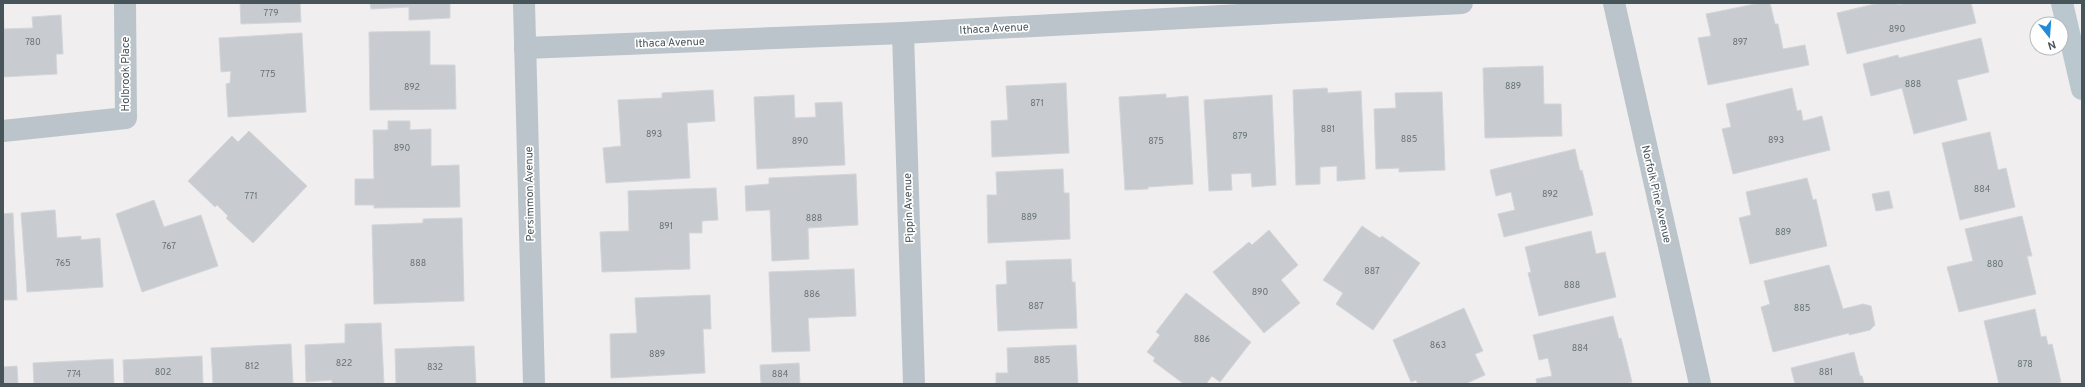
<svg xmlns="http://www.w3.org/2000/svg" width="2085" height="387" font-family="Overpass,sans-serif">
	<rect width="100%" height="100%" fill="#f0eeee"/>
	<g fill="#c8ccd0" stroke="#d2d5d9">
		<polygon points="240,3 300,3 301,22 241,24"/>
		<polygon points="370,3 450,3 450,18 409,20 409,7 371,9"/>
		<polygon points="1760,3 1770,3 1775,24 1778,24 1783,49 1805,45 1809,65 1708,85 1698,38 1711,36 1706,14"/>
		<polygon points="1879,3 1897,3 1898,5 1906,3 1971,3 1976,23 1847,54 1837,13"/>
		<polygon points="3,5 4,29 33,28 32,17 61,15 63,54 56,54 57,74 3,77"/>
		<polygon points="430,31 430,65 455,65 456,109 370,110 369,32"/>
		<polygon points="302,33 306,112 228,117 226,84 230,83 231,71 221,72 219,38"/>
		<polygon points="1981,38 1989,72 1957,80 1967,120 1914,134 1902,88 1871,96 1863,64 1898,55 1899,58"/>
		<polygon points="1543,66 1544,104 1561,104 1562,136 1485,138 1483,68"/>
		<polygon points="1066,83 1069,153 992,157 991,121 1008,120 1006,86"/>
		<polygon points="1327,88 1328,93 1361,91 1365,179 1337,181 1337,166 1320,167 1320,184 1296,185 1293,90"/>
		<polygon points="1792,88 1797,111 1801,110 1803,121 1822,116 1830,150 1733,174 1722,129 1731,127 1726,104"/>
		<polygon points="713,90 715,121 687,123 690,178 606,183 603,148 621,146 618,100 662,98 662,93"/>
		<polygon points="1442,92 1445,170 1399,172 1399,168 1376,169 1374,109 1396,108 1395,93"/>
		<polygon points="1166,94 1166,98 1188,96 1193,184 1148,187 1148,189 1125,190 1119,97"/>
		<polygon points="794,95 795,118 816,117 815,103 842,102 845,165 757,169 754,97"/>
		<polygon points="1272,95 1276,185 1252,187 1251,173 1231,174 1232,190 1209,191 1204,100"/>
		<polygon points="388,121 410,121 410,130 431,129 431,166 459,165 460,207 374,208 374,205 355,205 355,179 374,179 373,130 388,130"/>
		<polygon points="249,131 307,186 253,243 226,218 228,216 217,205 215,207 188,181 232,136 238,142"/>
		<polygon points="1990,132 1998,170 2006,168 2015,207 1960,220 1942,143"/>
		<polygon points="1575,149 1580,171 1582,170 1593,215 1504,237 1498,214 1515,210 1511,192 1496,196 1490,170"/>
		<polygon points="1063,169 1064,193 1069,193 1070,239 988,243 987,195 997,195 996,172"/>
		<polygon points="856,174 858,225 808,228 809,259 772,261 770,210 746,211 745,186 769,184 769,178"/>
		<polygon points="1807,178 1813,200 1816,199 1827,246 1750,264 1739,218 1751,215 1746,192"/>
		<polygon points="716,188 718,220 702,221 702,233 689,233 690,269 602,272 600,232 629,231 628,191"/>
		<polygon points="1889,191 1893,208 1876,211 1872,194"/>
		<polygon points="154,200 164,227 201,215 218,266 142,292 116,214"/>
		<polygon points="55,210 57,238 81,236 81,240 100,238 103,287 27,292 21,213"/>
		<polygon points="13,213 17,300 3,300 3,214"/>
		<polygon points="2022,216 2032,256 2027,256 2036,294 1959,312 1947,267 1973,261 1965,229"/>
		<polygon points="462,218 464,301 374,304 372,225 423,223 423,219"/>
		<polygon points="1362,226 1380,238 1382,236 1420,263 1373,330 1336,304 1343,293 1323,280"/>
		<polygon points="1269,230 1298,265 1281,280 1300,303 1264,333 1213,272 1249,242 1252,245"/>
		<polygon points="1591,231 1596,254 1605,252 1616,297 1539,316 1528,273 1531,272 1525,247"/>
		<polygon points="1071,259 1072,282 1075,282 1077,328 998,331 996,285 1007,284 1006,261"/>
		<polygon points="1829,265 1843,309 1863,304 1871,306 1875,325 1870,330 1849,335 1849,333 1773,352 1761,307 1770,304 1764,281"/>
		<polygon points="854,269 856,316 808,318 810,351 772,352 769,272"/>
		<polygon points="1186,293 1251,342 1220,382 1212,376 1206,384 1184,384 1153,361 1155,358 1147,352 1160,335 1156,332"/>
		<polygon points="710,295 711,329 703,329 705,373 611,378 610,334 637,333 635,298"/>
		<polygon points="1464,308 1483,351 1475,354 1485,375 1465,384 1418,384 1416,380 1411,382 1393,340"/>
		<polygon points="2035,309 2041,337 2046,336 2048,345 2052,344 2061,382 2054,384 1999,384 1984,321"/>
		<polygon points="1613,316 1619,339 1621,338 1632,382 1625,384 1537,384 1536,379 1552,376 1548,358 1539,360 1533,335"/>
		<polygon points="381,323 384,384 332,384 332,380 306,382 305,345 345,343 345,324"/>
		<polygon points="291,344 293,384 213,384 211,348"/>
		<polygon points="1076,345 1078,384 996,384 996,373 1008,373 1007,348"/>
		<polygon points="474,346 476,384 396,384 395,349"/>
		<polygon points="1854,352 1860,376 1862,376 1864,384 1795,384 1791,368"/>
		<polygon points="202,356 203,384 124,384 123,360"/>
		<polygon points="113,359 114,384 34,384 33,363"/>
		<polygon points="799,363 800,384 761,384 760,365"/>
		<polygon points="17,366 18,384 3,384 3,367"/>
	</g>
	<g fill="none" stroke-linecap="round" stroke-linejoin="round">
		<g stroke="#bac4ca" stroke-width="22">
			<polyline points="524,3 534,384"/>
			<polyline points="1614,3 1700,384"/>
			<polyline points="903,33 914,384"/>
			<polyline points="525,48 903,33 1462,3"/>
			<polyline points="3,131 126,118 125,3"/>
		</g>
		<polyline stroke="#bac7cf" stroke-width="22" points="2062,3 2082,89"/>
	</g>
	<g text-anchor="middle" stroke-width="3.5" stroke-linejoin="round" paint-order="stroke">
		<g font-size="9" fill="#677278">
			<text x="271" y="16">779</text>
			<text x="1897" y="32">890</text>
			<text x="33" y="45">780</text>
			<text x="1740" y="45">897</text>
			<text x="268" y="77">775</text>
			<text x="1913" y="87">888</text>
			<text x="1513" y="89">889</text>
			<text x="412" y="90">892</text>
			<text x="1037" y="106">871</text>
			<text x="1328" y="132">881</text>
			<text x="654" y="137">893</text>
			<text x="1240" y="139">879</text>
			<text x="1409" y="142">885</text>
			<text x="1776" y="143">893</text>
			<text x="800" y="144">890</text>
			<text x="1156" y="144">875</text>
			<text x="402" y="151">890</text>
			<text x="1982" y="192">884</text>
			<text x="1550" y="197">892</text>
			<text x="251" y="199">771</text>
			<text x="1029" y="220">889</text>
			<text x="814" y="221">888</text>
			<text x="666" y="229">891</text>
			<text x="1783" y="235">889</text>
			<text x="169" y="249">767</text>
			<text x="63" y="266">765</text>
			<text x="418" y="266">888</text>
			<text x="1995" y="267">880</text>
			<text x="1372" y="274">887</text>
			<text x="1572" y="288">888</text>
			<text x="1260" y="295">890</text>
			<text x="812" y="297">886</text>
			<text x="1036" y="309">887</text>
			<text x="1802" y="311">885</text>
			<text x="1202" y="342">886</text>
			<text x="1438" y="348">863</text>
			<text x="1580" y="351">884</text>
			<text x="657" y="357">889</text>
			<text x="1042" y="363">885</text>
			<text x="344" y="366">822</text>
			<text x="2025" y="367">878</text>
			<text x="252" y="369">812</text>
			<text x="435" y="370">832</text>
			<text x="163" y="375">802</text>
			<text x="1826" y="375">881</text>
			<text x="74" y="377">774</text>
			<text x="780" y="377">884</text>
		</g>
		<g font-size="11" fill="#47545a" stroke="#fff">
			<text transform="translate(994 28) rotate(-3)" y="4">Ithaca Avenue</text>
			<text transform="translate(670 42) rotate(-2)" y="4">Ithaca Avenue</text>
			<text transform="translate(125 74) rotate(-90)" y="4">Holbrook Place</text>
			<text transform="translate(529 194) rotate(-91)" y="4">Persimmon Avenue</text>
			<text transform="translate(1657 194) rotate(77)" y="4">Norfolk Pine Avenue</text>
			<text transform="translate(908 208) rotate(-92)" y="4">Pippin Avenue</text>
		</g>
	</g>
	<rect width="2085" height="387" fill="none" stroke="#47545a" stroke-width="8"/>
	<g transform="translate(2049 36) rotate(163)"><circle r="19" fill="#ffffff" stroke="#b5bbbd"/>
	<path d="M0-3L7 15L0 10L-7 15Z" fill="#238ad6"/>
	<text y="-6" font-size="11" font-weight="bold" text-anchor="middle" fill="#47545a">N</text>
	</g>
</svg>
